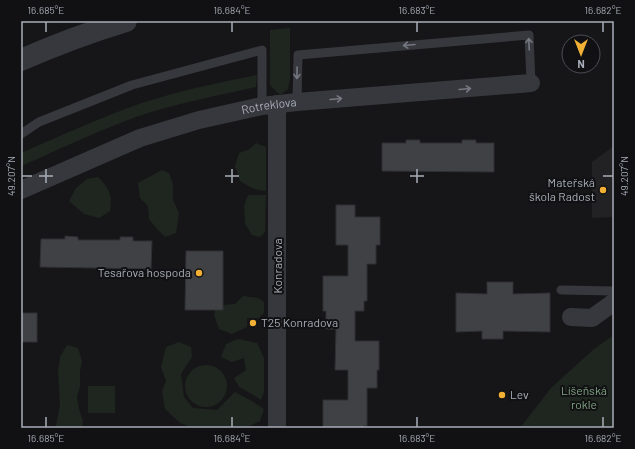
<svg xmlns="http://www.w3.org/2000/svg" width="635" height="449" font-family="Barlow,sans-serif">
	<rect width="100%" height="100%" fill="#161618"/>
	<polygon fill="#222225" points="614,146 614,217 592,218 592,162"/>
	<g fill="#1e261f">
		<polygon points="290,28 290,79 288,89 280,95 270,85 270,30"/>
		<path d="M257,75L256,87C220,95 184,102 148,113C105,127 63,148 21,166V153C60,136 99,118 139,104C177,91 217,83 257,75Z"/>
		<polygon points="256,143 266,147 266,191 258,190 252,188 240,181 235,166 239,153 250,149"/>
		<polygon points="162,170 169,173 173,184 173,200 179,213 176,233 165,237 157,229 149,219 148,206 140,198 138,183"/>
		<path d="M98,177C109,188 113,195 110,211L99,218L84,214L69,201L76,188L87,179Z"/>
		<polygon points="248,195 266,195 265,232 260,237 252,235 245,224 244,206"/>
		<polygon points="243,296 258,298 264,302 264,313 259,318 247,318 247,327 232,334 219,329 214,315 215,310 223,305 235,304"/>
		<polygon points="614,335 614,428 520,428 551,388 594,349"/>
		<polygon points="238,339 257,343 264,358 264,392 261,400 250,393 239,387 234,378 246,370 244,358 232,362 221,357 226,344"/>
		<polygon points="179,342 191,347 192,357 181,374 184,397 193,408 217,410 235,392 250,400 264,409 260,421 246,428 193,428 180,423 165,409 162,391 166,381 161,367 166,347"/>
		<polygon points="67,345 78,348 82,361 80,371 80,386 77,397 79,409 83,421 82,428 56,428 56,426 60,405 58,372 60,357"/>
		<circle cx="206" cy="386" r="21"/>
		<rect x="88" y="386" width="27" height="27"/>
	</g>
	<g fill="#404145" stroke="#303034">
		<polygon points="406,140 420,140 420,143 462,143 462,140 476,140 476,143 494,143 494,172 382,171 382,143 406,143"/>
		<polygon points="336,205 355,205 355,217 380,217 380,245 376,245 376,264 367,264 367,301 364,301 364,311 355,311 355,341 379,341 379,370 377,370 377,388 367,388 367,426 364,426 364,428 323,428 323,400 348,400 348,370 335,370 336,329 326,329 326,311 323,311 323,276 348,276 348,245 336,245"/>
		<polygon points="65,236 78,237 78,240 120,240 120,237 133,237 133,241 152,241 151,269 40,267 41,239 65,239"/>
		<polygon points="186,251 223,251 223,310 185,310"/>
		<polygon points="487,282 513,282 513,294 550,293 550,332 503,331 503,339 482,339 482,331 456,332 456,293 487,294"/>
		<rect x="21" y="313" width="16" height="29"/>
	</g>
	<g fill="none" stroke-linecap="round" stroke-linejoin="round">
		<g stroke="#37383d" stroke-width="9">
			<polyline points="297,102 298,55 529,35 531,83"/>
			<polyline points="21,134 39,122 132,85 262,50 262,106"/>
			<polyline points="561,290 614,291"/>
		</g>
		<g stroke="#37383d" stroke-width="18">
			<path id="s1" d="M21,190L140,138L199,120L262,106L297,102L531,83"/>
			<polyline points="571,317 592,318 614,302"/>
			<polyline points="277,428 277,104"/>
		</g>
		<path stroke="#37383d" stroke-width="22" d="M21,60C55,45 90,32 126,21"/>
	</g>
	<defs><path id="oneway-shaft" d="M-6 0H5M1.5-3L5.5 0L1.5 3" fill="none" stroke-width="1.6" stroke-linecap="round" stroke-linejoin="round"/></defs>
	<g stroke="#757881">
		<use href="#oneway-shaft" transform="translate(529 44) rotate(-93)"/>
		<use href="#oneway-shaft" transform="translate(409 45) rotate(175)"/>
		<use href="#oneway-shaft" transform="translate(297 73) rotate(91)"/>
		<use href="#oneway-shaft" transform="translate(465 89) rotate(-5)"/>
		<use href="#oneway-shaft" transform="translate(336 99) rotate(-5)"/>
	</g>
	<path fill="none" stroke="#a8adb8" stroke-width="1.5" d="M46,22V32M232,22V32M417,22V32M603,22V32M46,169V183M232,169V183M417,169V183M22,176H32M39,176H53M225,176H239M410,176H424M603,176H613M46,417V427M232,417V427M417,417V427M603,417V427"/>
	<g fill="#f2b134" stroke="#111113" stroke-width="1.5">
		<circle cx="603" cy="190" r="4"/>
		<circle cx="199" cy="273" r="4"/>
		<circle cx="253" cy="323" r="4"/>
		<circle cx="502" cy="395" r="4"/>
	</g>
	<g text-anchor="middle" stroke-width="4" stroke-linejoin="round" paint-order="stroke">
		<g font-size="12" fill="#a8adb8" stroke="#111113">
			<text dy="4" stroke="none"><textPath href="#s1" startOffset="263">Rotreklova</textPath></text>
			<text transform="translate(278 266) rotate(-90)" y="4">Konradova</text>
		</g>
		<g font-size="12" fill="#a8adb8" stroke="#111113" text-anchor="end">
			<text x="595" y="187">Mateřská<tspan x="595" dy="14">škola Radost</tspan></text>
			<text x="191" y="277">Tesařova hospoda</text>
			<text x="261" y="327" text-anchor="start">T25 Konradova</text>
			<text x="510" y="399" text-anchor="start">Lev</text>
		</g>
		<g font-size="12" fill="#7fa381" stroke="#111113">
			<text x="584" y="395">Líšeňská<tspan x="584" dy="14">rokle</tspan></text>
		</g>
	</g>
	<rect width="635" height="449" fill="none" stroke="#111113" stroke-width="44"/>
	<g transform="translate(581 54) rotate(180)"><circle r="19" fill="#111113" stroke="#4d4f55"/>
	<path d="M0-3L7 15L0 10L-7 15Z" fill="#f2b134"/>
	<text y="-6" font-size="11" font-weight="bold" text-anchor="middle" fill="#a8adb8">N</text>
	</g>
	<rect x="22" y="22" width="591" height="405" fill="none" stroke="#a8adb8" stroke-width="1.5"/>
	<g font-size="10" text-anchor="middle" fill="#a8adb8">
		<text x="46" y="14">16.685°E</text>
		<text x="232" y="14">16.684°E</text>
		<text x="417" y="14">16.683°E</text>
		<text x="603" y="14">16.682°E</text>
		<text transform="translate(624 176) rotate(-90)" y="4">49.207°N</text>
		<text transform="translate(11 176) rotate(-90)" y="4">49.207°N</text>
		<text x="46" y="442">16.685°E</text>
		<text x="232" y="442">16.684°E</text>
		<text x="417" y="442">16.683°E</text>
		<text x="603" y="442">16.682°E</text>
	</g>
</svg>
